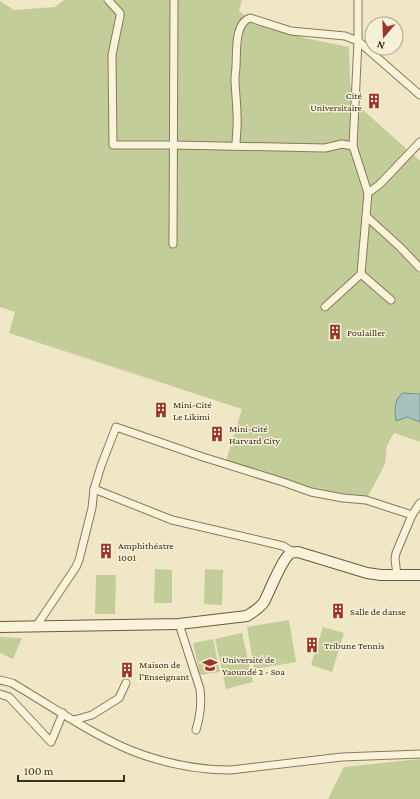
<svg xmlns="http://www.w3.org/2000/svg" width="420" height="799" font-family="'Crimson Pro',serif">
	<rect width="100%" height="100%" fill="#efe7c6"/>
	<g fill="#c2cd9a">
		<polygon points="64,0 242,0 239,11 252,22 305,38 349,47 350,81 353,101 420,161 420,394 414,393 407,417 420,422 420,442 394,433 387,445 385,464 366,500 343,498 225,464 242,409 9,333 15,312 0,307 0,1 14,10 55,7"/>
		<polygon points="155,569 172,570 172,603 154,603"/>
		<polygon points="205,569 223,570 222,605 204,604"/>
		<polygon points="96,575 116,575 115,614 95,614"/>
		<polygon points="289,620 296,662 254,669 247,627"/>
		<polygon points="323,627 344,633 332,672 311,665"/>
		<polygon points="242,633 253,682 226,689 215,639"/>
		<polygon points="0,637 22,638 13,659 0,653"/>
		<polygon points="213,639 220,672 200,675 193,643"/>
		<polygon points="420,759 420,799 328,799 344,767"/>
	</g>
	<path fill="#a7c2bd" stroke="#6e918c" d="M403,393L420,394V422L407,417L396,421C395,411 393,400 403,393Z"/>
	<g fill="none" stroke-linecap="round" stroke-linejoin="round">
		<g stroke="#8a795b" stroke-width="9">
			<g id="street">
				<polyline points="108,0 120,13 120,16 112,55 113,145 173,145 325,148 342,144 353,146"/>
				<polyline points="358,0 358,41 420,95"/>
				<path d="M236,146C236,136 238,125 237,115C237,103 235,90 235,78C235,74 236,70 236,66C237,53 234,23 250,18L291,31L345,36L358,41L353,146L368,193L361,274L325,307"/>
				<polyline points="368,193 380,184 420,142"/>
				<polyline points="367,217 400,247 420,268"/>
				<polyline points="173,244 174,0"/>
				<polyline points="361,274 391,300"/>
				<polyline points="94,489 172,520 283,546 293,552"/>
				<polyline points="412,515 420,503"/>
				<path d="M179,624L200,689C202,703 200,717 196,730"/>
				<polyline points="37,625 76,567 79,560 92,508 94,489 101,466 116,427 203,457 283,482 311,492 343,498 366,500 412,515 396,553 395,559 397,575"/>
				<path d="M0,680L12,683C50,705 89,733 130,750C162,763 196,770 231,770L342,757L420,754"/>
				<polyline points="0,694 9,697 51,742 63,713"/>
				<polyline points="74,720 92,715 119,698 126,683"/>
			</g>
		</g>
		<g stroke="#6c5a3e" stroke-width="12">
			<path id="secondary" d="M0,627L179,624L247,616C253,612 260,608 264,602C270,591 282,558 291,553C293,552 295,552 298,552L367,573L381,575H420"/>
		</g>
		<use href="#street" stroke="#f9f3da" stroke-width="7"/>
		<use href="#secondary" stroke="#f9f3da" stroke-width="10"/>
	</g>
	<defs>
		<g id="building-bare" transform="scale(1.2)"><path d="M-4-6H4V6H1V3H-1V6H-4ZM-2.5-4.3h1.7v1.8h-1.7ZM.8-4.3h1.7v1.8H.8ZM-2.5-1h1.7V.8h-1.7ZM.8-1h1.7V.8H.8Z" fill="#9a362b" stroke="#f6f0d6" stroke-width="2.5" paint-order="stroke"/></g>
		<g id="university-bare" transform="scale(1.2)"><path d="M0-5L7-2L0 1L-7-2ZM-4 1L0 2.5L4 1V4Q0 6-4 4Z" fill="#9a362b" stroke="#f6f0d6" stroke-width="2.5" paint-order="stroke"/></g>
	</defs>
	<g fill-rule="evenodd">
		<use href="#building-bare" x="374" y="101"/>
		<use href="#building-bare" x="335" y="332"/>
		<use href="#building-bare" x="161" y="410"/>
		<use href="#building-bare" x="217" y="434"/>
		<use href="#building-bare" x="106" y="551"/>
		<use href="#building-bare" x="338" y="611"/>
		<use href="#building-bare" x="312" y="645"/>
		<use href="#university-bare" x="210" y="665"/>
		<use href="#building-bare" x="127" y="670"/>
	</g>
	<g text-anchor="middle" stroke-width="3" stroke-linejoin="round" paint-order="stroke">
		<g font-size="10" fill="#3a2f1f" stroke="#f6f0d6" text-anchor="start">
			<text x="362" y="99" text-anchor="end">Cité<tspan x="362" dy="12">Universitaire</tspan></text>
			<text x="347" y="336">Poulailler</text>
			<text x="173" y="408">Mini-Cité<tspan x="173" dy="12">Le Likimi</tspan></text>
			<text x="229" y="432">Mini-Cité<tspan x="229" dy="12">Harvard City</tspan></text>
			<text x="118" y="549">Amphithéatre<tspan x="118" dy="12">1001</tspan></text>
			<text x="350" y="615">Salle de danse</text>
			<text x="324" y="649">Tribune Tennis</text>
			<text x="222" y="663">Université de<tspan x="222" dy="12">Yaoundé 2 - Soa</tspan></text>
			<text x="139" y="668">Maison de<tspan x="139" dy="12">l'Enseignant</tspan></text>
		</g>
	</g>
	<g transform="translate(384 36) rotate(199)"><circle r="19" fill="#f6f0d6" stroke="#aba38d"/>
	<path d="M0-3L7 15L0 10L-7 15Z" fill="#9a362b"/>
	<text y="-6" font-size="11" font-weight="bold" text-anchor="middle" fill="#3a2f1f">N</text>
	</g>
	<path d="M18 775v6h106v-6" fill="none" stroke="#3a2f1f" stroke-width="2"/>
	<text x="24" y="775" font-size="12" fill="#3a2f1f" stroke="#f6f0d6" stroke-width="3" paint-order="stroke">100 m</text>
</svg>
